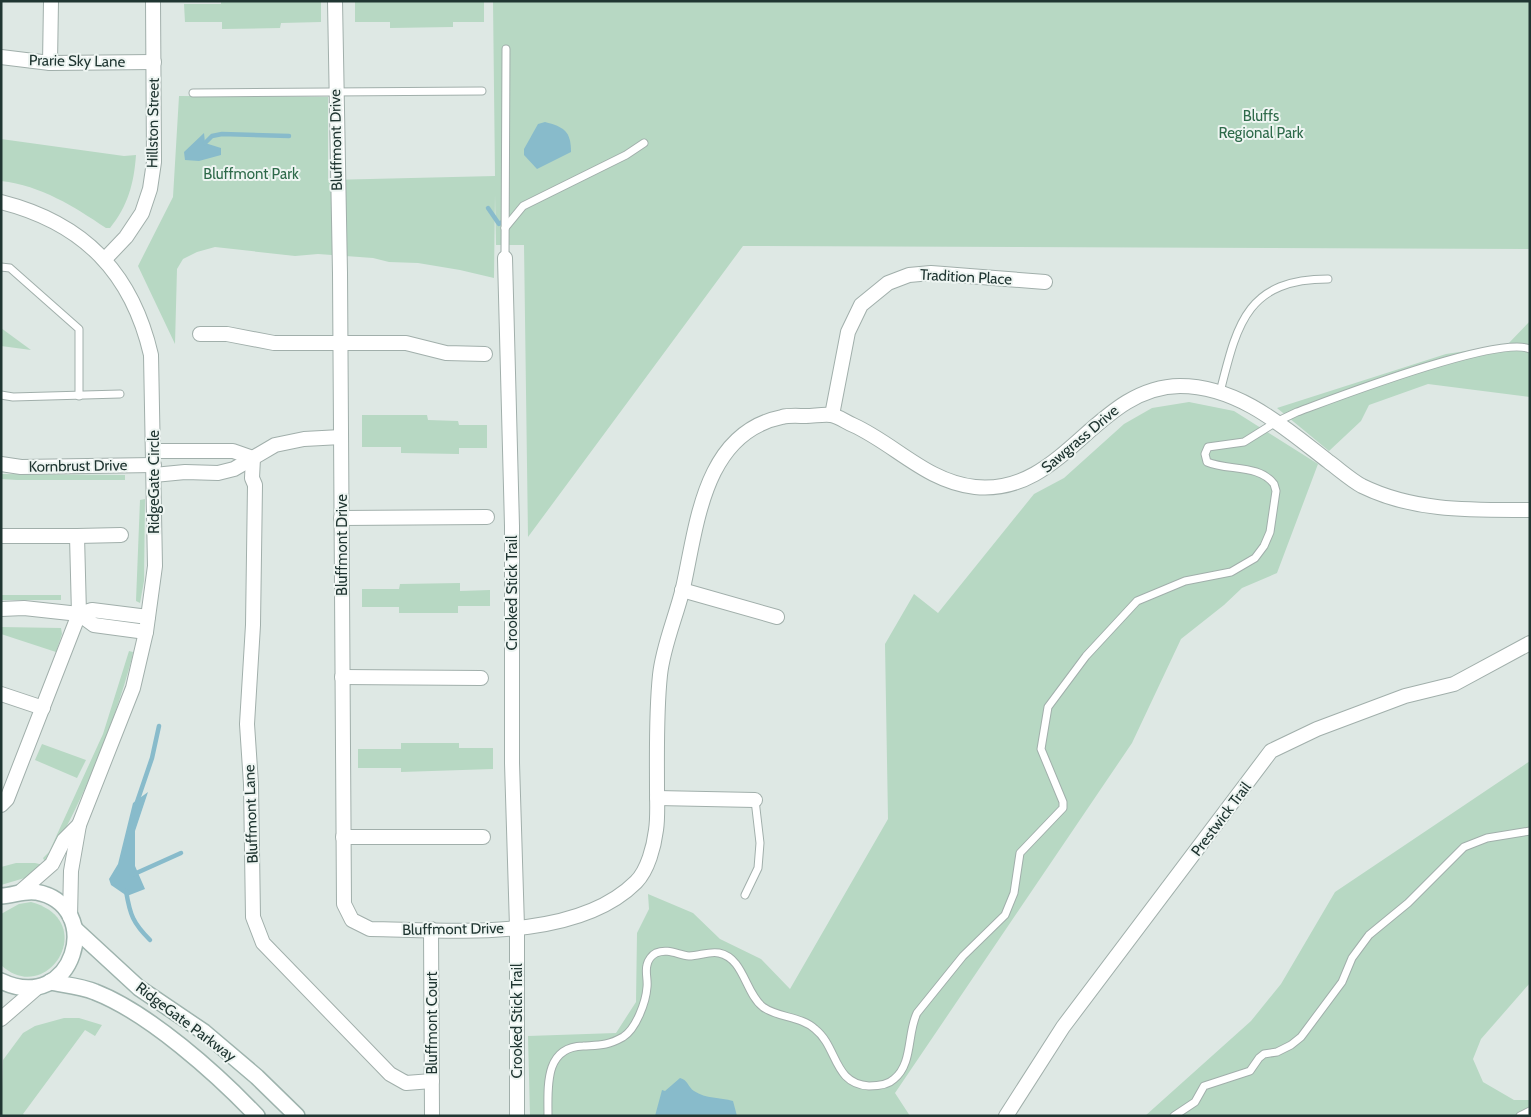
<svg xmlns="http://www.w3.org/2000/svg" width="1531" height="1117" font-family="Cabin,sans-serif">
	<rect width="100%" height="100%" fill="#dee8e4"/>
	<g fill="#b7d8c3">
		<polygon points="221,1 321,1 321,22 281,23 280,28 222,29 222,22 185,22 184,4 221,4"/>
		<polygon points="355,1 484,1 484,22 453,22 453,27 390,28 390,22 355,22"/>
		<polygon points="493,1 1530,1 1530,249 743,246 528,537 524,245 496,245 495,195 494,278 460,270 418,263 389,262 373,258 318,254 295,256 215,247 197,252 183,259 177,269 175,344 138,266 173,197 179,96 328,97 328,180 495,176"/>
		<path d="M1,139L124,156L136,155C134,183 128,206 110,228H106C73,206 42,186 1,181Z"/>
		<polygon points="1530,321 1530,397 1428,384 1369,405 1361,421 1329,451 1277,408 1446,354 1507,345"/>
		<polygon points="1,328 31,350 1,346"/>
		<polygon points="1189,402 1234,411 1318,464 1277,573 1242,588 1224,605 1181,639 1132,743 895,1093 910,1116 530,1116 528,1036 616,1033 636,1002 637,933 649,909 648,894 693,913 720,939 761,959 790,989 888,819 885,644 914,594 938,613 1034,494 1064,478 1124,424 1152,408"/>
		<polygon points="362,415 427,415 428,420 458,421 459,425 487,425 487,448 459,448 459,454 401,453 401,447 362,447"/>
		<polygon points="1,474 125,475 125,480 17,480 1,479"/>
		<polygon points="145,499 144,581 140,603 136,601 140,500"/>
		<polygon points="460,583 460,591 490,590 490,606 458,606 458,613 399,613 399,607 362,607 362,589 399,589 400,584"/>
		<rect x="1" y="595" width="60" height="5"/>
		<polygon points="1,627 61,628 62,634 56,652 1,634"/>
		<path d="M129,651L133,652L132,658C113,728 84,798 48,861L44,860L43,858L49,852L103,734Z"/>
		<polygon points="401,743 459,743 459,748 493,748 493,769 401,772 401,768 358,768 358,749 401,749"/>
		<polygon points="42,744 86,760 77,778 35,760"/>
		<polygon points="1530,761 1530,983 1481,1039 1473,1059 1483,1082 1514,1100 1530,1100 1530,1116 1145,1116 1251,1021 1281,984 1335,892"/>
		<polygon points="16,863 35,863 44,865 28,877 1,885 1,867"/>
		<path d="M31,902C101,921 47,1008 1,965V914L19,904Z"/>
		<polygon points="64,1018 79,1018 102,1025 95,1036 85,1030 23,1114 25,1116 1,1116 3,1060 23,1033 35,1026"/>
	</g>
	<g fill="#88bbcb">
		<path d="M545,122C564,127 571,131 571,152L537,169L524,155V149L538,124Z"/>
		<polygon points="204,133 205,143 221,148 221,155 199,161 185,160 184,152"/>
		<polygon points="148,792 135,831 135,866 145,889 127,896 111,885 109,879 118,864 133,803"/>
		<path d="M680,1078C688,1080 688,1087 694,1091C706,1099 720,1097 733,1101L737,1116H655L662,1090L665,1091Z"/>
	</g>
	<g fill="none" stroke-linecap="round" stroke-linejoin="round">
		<g stroke="#88bbcb" stroke-width="4.5">
			<polyline points="205,143 212,136 222,134 289,136"/>
			<polyline points="488,208 499,224 502,222"/>
			<polyline points="136,805 152,758 159,726"/>
			<polyline points="132,875 181,853"/>
			<path d="M126,891C130,915 133,923 150,940"/>
		</g>
		<g stroke="#a1afab" stroke-width="9">
			<g id="lane">
				<polyline points="193,93 482,91"/>
				<polyline points="505,228 523,206 626,155 644,143"/>
				<polyline points="505,258 506,49"/>
				<polyline points="1,267 10,268 79,329 79,396"/>
				<path d="M1220,392C1237,325 1246,279 1328,279"/>
				<polyline points="1,395 13,397 120,394"/>
				<polyline points="745,895 758,868 760,843 755,800"/>
				<path d="M548,1116C548,1087 544,1047 583,1046C599,1045 607,1046 623,1037C636,1029 646,1002 647,987C648,980 645,972 647,965C648,960 652,955 656,953C668,948 678,955 689,956C699,956 709,951 719,953C744,958 745,993 763,1007C778,1018 801,1016 815,1029C838,1047 833,1084 869,1086C877,1086 888,1085 894,1079C913,1064 907,1033 917,1013L963,956L1005,915L1014,893L1020,853L1063,808V802L1041,749L1048,707L1086,656L1137,601L1185,581L1231,572L1255,558L1264,546L1270,532L1276,491L1274,484C1259,464 1228,471 1207,462L1205,454L1208,447L1244,442L1276,422L1297,412C1335,398 1498,335 1530,349"/>
				<polyline points="1174,1116 1195,1102 1204,1086 1250,1071 1259,1058 1264,1054 1277,1052 1291,1045 1301,1037 1342,982 1352,958 1369,935 1408,903 1464,847 1487,838 1530,831"/>
				<polyline points="1520,1116 1530,1111"/>
			</g>
		</g>
		<g stroke="#a1afab" stroke-width="16">
			<g id="street">
				<path d="M335,1L340,273L344,904L352,920L370,929C449,930 575,943 636,882C648,870 654,846 656,830C658,817 657,802 657,789C657,751 656,713 660,675C663,646 676,617 683,588C697,526 703,433 782,417C789,415 799,416 806,416C814,416 823,414 831,415C838,416 846,422 853,425C895,444 927,482 975,487C1064,496 1095,387 1180,386C1239,386 1285,428 1329,462C1340,470 1351,480 1362,486C1415,512 1472,510 1530,510"/>
				<polyline points="1,57 50,63 154,62"/>
				<polyline points="50,63 51,1"/>
				<path d="M1,202C84,223 132,273 151,355L155,566L146,632L133,688L79,825L71,871L70,917"/>
				<polyline points="505,258 512,526 512,763 517,927 517,1116"/>
				<polyline points="105,259 126,237 142,213 150,189 154,162 153,1"/>
				<polyline points="200,334 227,334 274,343 406,343 446,353 485,354"/>
				<polyline points="832,415 848,332 861,305 888,283 909,275 931,273 1045,282"/>
				<polyline points="154,451 233,451 253,458"/>
				<polyline points="253,458 252,478 255,485 253,625 247,724 251,784 253,917 263,943 390,1074 406,1083 432,1081"/>
				<polyline points="1,464 21,467 154,465"/>
				<polyline points="154,475 185,472 218,473 234,469 275,445 304,439 341,437"/>
				<polyline points="341,518 487,517"/>
				<polyline points="1,536 77,536 79,614 7,799 1,805"/>
				<polyline points="77,536 121,535"/>
				<polyline points="682,590 777,617"/>
				<polyline points="1,609 24,608 79,614 92,610 148,617"/>
				<polyline points="79,614 94,625 146,632"/>
				<polyline points="342,677 481,678"/>
				<polyline points="1,694 43,708"/>
				<polyline points="657,798 755,800"/>
				<polyline points="343,837 483,837"/>
				<polyline points="20,892 52,864 64,840 79,825"/>
				<polyline points="431,929 432,1116"/>
				<polyline points="1,1019 38,987"/>
				<polyline points="1006,1116 1063,1027 1271,751 1317,729 1405,696 1454,684 1530,643"/>
			</g>
		</g>
		<g stroke="#9eb3ad" stroke-width="18">
			<g id="secondary">
				<path d="M1,896C13,896 23,890 36,892C106,905 74,1016 1,981"/>
				<polyline points="75,929 139,988 204,1032 257,1077 297,1116"/>
				<path d="M50,982C65,985 81,986 95,992C149,1013 217,1074 257,1116"/>
			</g>
		</g>
		<use href="#lane" stroke="#fff" stroke-width="7"/>
		<use href="#street" stroke="#fff" stroke-width="14"/>
		<use href="#secondary" stroke="#fff" stroke-width="15"/>
	</g>
	<g text-anchor="middle" stroke-width="4" stroke-linejoin="round" paint-order="stroke">
		<g font-size="15" fill="#203632" stroke="#eef5f2">
			<text transform="translate(77 61) rotate(1)" y="5">Prarie Sky Lane</text>
			<text transform="translate(153 123) rotate(-89)" y="5">Hillston Street</text>
			<text transform="translate(336 140) rotate(-91)" y="5">Bluffmont Drive</text>
			<text transform="translate(966 277) rotate(3)" y="5">Tradition Place</text>
			<text transform="translate(1080 439) rotate(-40)" y="5">Sawgrass Drive</text>
			<text transform="translate(78 466) rotate(-1)" y="5">Kornbrust Drive</text>
			<text transform="translate(154 482) rotate(-90)" y="5">RidgeGate Circle</text>
			<text transform="translate(342 545) rotate(-90)" y="5">Bluffmont Drive</text>
			<text transform="translate(512 593) rotate(-90)" y="5">Crooked Stick Trail</text>
			<text transform="translate(251 814) rotate(-92)" y="5">Bluffmont Lane</text>
			<text transform="translate(1221 819) rotate(-53)" y="5">Prestwick Trail</text>
			<text transform="translate(453 929) rotate(-1)" y="5">Bluffmont Drive</text>
			<text transform="translate(517 1021) rotate(-90)" y="5">Crooked Stick Trail</text>
			<text transform="translate(186 1022) rotate(37)" y="5">RidgeGate Parkway</text>
			<text transform="translate(432 1023) rotate(-90)" y="5">Bluffmont Court</text>
		</g>
		<g font-size="15" fill="#2e6a4a" stroke="#eef5f2">
			<text x="1261" y="121">Bluffs<tspan x="1261" dy="17">Regional Park</tspan></text>
			<text x="251" y="179">Bluffmont Park</text>
		</g>
	</g>
	<rect width="1531" height="1117" fill="none" stroke="#203632" stroke-width="5"/>
</svg>
